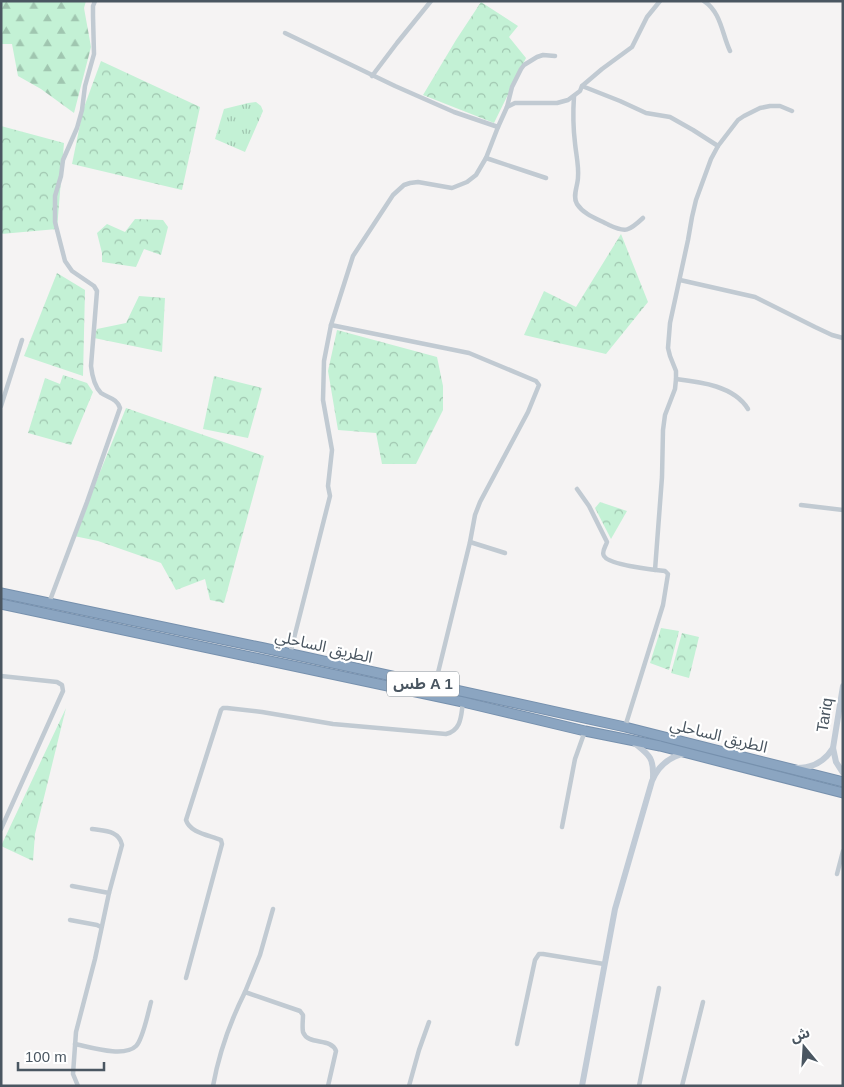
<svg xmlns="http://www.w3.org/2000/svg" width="844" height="1087" font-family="Helvetica,'Noto Sans Arabic',sans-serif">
	<defs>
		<pattern id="grass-tufts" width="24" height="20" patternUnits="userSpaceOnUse" patternTransform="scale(1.25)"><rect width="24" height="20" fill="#c3f1d5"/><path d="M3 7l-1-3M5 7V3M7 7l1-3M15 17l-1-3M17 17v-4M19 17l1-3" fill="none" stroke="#a0c6b0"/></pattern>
		<pattern id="forest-firs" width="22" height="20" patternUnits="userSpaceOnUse" patternTransform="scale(1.25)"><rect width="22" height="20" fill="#c3f1d5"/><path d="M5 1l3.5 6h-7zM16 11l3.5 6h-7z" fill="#a0c6b0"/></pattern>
		<pattern id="park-crowns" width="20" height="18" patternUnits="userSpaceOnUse" patternTransform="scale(1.25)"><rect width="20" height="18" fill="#c3f1d5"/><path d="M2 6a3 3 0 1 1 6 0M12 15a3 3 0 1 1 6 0" fill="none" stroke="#a0c6b0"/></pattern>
	</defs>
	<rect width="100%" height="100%" fill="#f5f3f3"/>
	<polygon fill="url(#grass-tufts)" points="256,102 261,106 263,111 245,152 215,139 224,109 248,103"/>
	<polygon fill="url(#forest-firs)" points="1,1 86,1 84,8 91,47 74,113 41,89 18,76 12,44 1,44"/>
	<g fill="url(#park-crowns)">
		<polygon points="481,2 518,26 509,37 526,58 494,123 423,95 456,40"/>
		<polygon points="101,61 200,107 182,190 72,164 83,110"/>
		<polygon points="1,126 64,143 57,229 1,234"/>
		<polygon points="135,219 163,220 168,227 161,255 144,249 136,267 102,262 102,253 97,233 107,224 125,232"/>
		<polygon points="621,234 648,302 606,354 524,335 544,291 576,307"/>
		<polygon points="57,273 85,290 83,376 24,356"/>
		<polygon points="139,296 165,298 162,352 94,338 97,329 126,323"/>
		<polygon points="337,330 437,357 443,386 443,410 416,464 382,464 376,433 338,430 328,371"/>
		<polygon points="63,375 87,383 93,392 71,445 28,433 45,378 60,384"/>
		<polygon points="214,376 262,388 248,438 203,429"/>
		<polygon points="126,408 264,456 224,603 210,600 205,579 176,590 161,563 98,541 74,536"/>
		<polygon points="600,502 627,511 611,539 595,508"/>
		<polygon points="661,628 679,631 669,670 650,663"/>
		<polygon points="682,633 699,637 689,678 671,673"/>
		<polygon points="66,708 35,834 33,861 1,846"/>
	</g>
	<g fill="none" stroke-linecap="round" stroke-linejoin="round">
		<g stroke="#7690ad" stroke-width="11">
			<g id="highway">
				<polyline points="1,593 264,648 625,727 843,782"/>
				<polyline points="1,604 463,702 585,731 660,746 843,793"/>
			</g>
		</g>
		<g stroke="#c1cad2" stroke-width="4.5">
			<path d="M704,1C721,12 722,34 730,51"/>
			<polyline points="285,33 395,86 454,112 498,127"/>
			<polyline points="372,76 397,43 431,1"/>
			<polyline points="582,86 620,101 646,113 670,117 693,130 718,146"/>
			<path d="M574,96C573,111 573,127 575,143C576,154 579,166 578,177C578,186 572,196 577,204C584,215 598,219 609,225C626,233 629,231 643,218"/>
			<polyline points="507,107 515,103 557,103 568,100 580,91 582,86 602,69 632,47 647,17 660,1"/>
			<polyline points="486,158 546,178"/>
			<polyline points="680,280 755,297 815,327 832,335 843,338"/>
			<polyline points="331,325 469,353 536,381 539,385 528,412 480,502 475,515 470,542 435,685"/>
			<path d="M676,379C701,382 734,386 748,409"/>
			<polyline points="1,406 22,340"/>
			<path d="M577,489L589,506L607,542C606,546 601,552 604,556C609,565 655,570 665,571L668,574L663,605L625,727"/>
			<polyline points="801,505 843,510"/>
			<polyline points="470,542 505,553"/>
			<polyline points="655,570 662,477 663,430 665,415 675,389 676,379 676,371 670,356 668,348 670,323 688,240 692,217 696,200 711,159 718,146 738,120 744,116 760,108 770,106 780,106 792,111"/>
			<path d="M49,603L87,502L120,408C117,398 108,398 101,393C94,386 92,375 91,366L97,291L94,286L72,271L65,261L55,222V196L61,176L63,160L77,128L82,110L85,86L94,54L93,16V6L95,1"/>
			<polyline points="290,654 330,496 328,486 332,450 323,400 324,361 331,325 353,256 393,195 404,185 410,183 418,182 452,188 467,182 476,175 486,158 498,127 507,107 512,87 521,69 524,65 537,57 543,55 555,56"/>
			<polyline points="1,676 57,682 62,685 63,691 1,829"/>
			<polyline points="562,827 575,759 585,731"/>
			<path d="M92,829C104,831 119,830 122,845L109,893"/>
			<polyline points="837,874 843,851"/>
			<polyline points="72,886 109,893 95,959 76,1032 73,1074 78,1086"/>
			<path d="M273,909L260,955L245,992L300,1011L303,1015C303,1020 302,1027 303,1032C308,1046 331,1037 336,1051L328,1086"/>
			<polyline points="70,920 97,925 101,927"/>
			<path d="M186,978L222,844L221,840C209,835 190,833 186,820L221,710L223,708H227L262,712L333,724L446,734C462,730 461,715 463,702"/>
			<path d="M75,1044C90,1047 124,1058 136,1046C143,1039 148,1013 151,1002"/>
			<polyline points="517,1044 535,960 539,954 543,954 604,964"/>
			<path d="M213,1086C219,1053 230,1022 245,992"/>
			<polyline points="409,1086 419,1050 429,1022"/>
			<polyline points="639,1086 659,988"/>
			<polyline points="682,1086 703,1002"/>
		</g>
		<g stroke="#c1cbd6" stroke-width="6">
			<polyline points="843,686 833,748 836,762 843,773"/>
			<path d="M632,741C647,754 654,755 653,777"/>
			<path d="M797,768C813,768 825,761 833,748"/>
			<path d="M582,1086L615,909L652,781C658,766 669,757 685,753"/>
		</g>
		<use href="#highway" stroke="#8ba5c1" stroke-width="9"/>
	</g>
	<g text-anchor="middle" stroke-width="4.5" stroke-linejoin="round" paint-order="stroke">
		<rect fill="#fff" stroke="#808990" stroke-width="1" x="387" y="671.5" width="72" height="25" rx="4"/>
		<g font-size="15" font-weight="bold" fill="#4a5661">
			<text x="423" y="689">طس A 1</text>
		</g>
		<g font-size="16" fill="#4a5661" stroke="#fff">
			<text transform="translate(324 646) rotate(13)" y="6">الطريق الساحلي</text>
			<text transform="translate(824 715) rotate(-81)" y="6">Tariq</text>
			<text transform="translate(719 735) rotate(14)" y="6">الطريق الساحلي</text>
		</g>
	</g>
	<rect width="844" height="1087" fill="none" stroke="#4a5661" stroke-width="5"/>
	<g transform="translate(804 1047) rotate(342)" stroke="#ffffff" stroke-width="4" paint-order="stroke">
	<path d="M0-4L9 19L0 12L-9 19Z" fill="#4a5661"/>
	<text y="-8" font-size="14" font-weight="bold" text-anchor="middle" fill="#4a5661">ش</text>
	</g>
	<path d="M18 1062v8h86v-8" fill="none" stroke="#4a5661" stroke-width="2.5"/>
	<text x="25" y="1062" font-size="15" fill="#4a5661" stroke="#ffffff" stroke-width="4" paint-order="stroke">100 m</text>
</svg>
